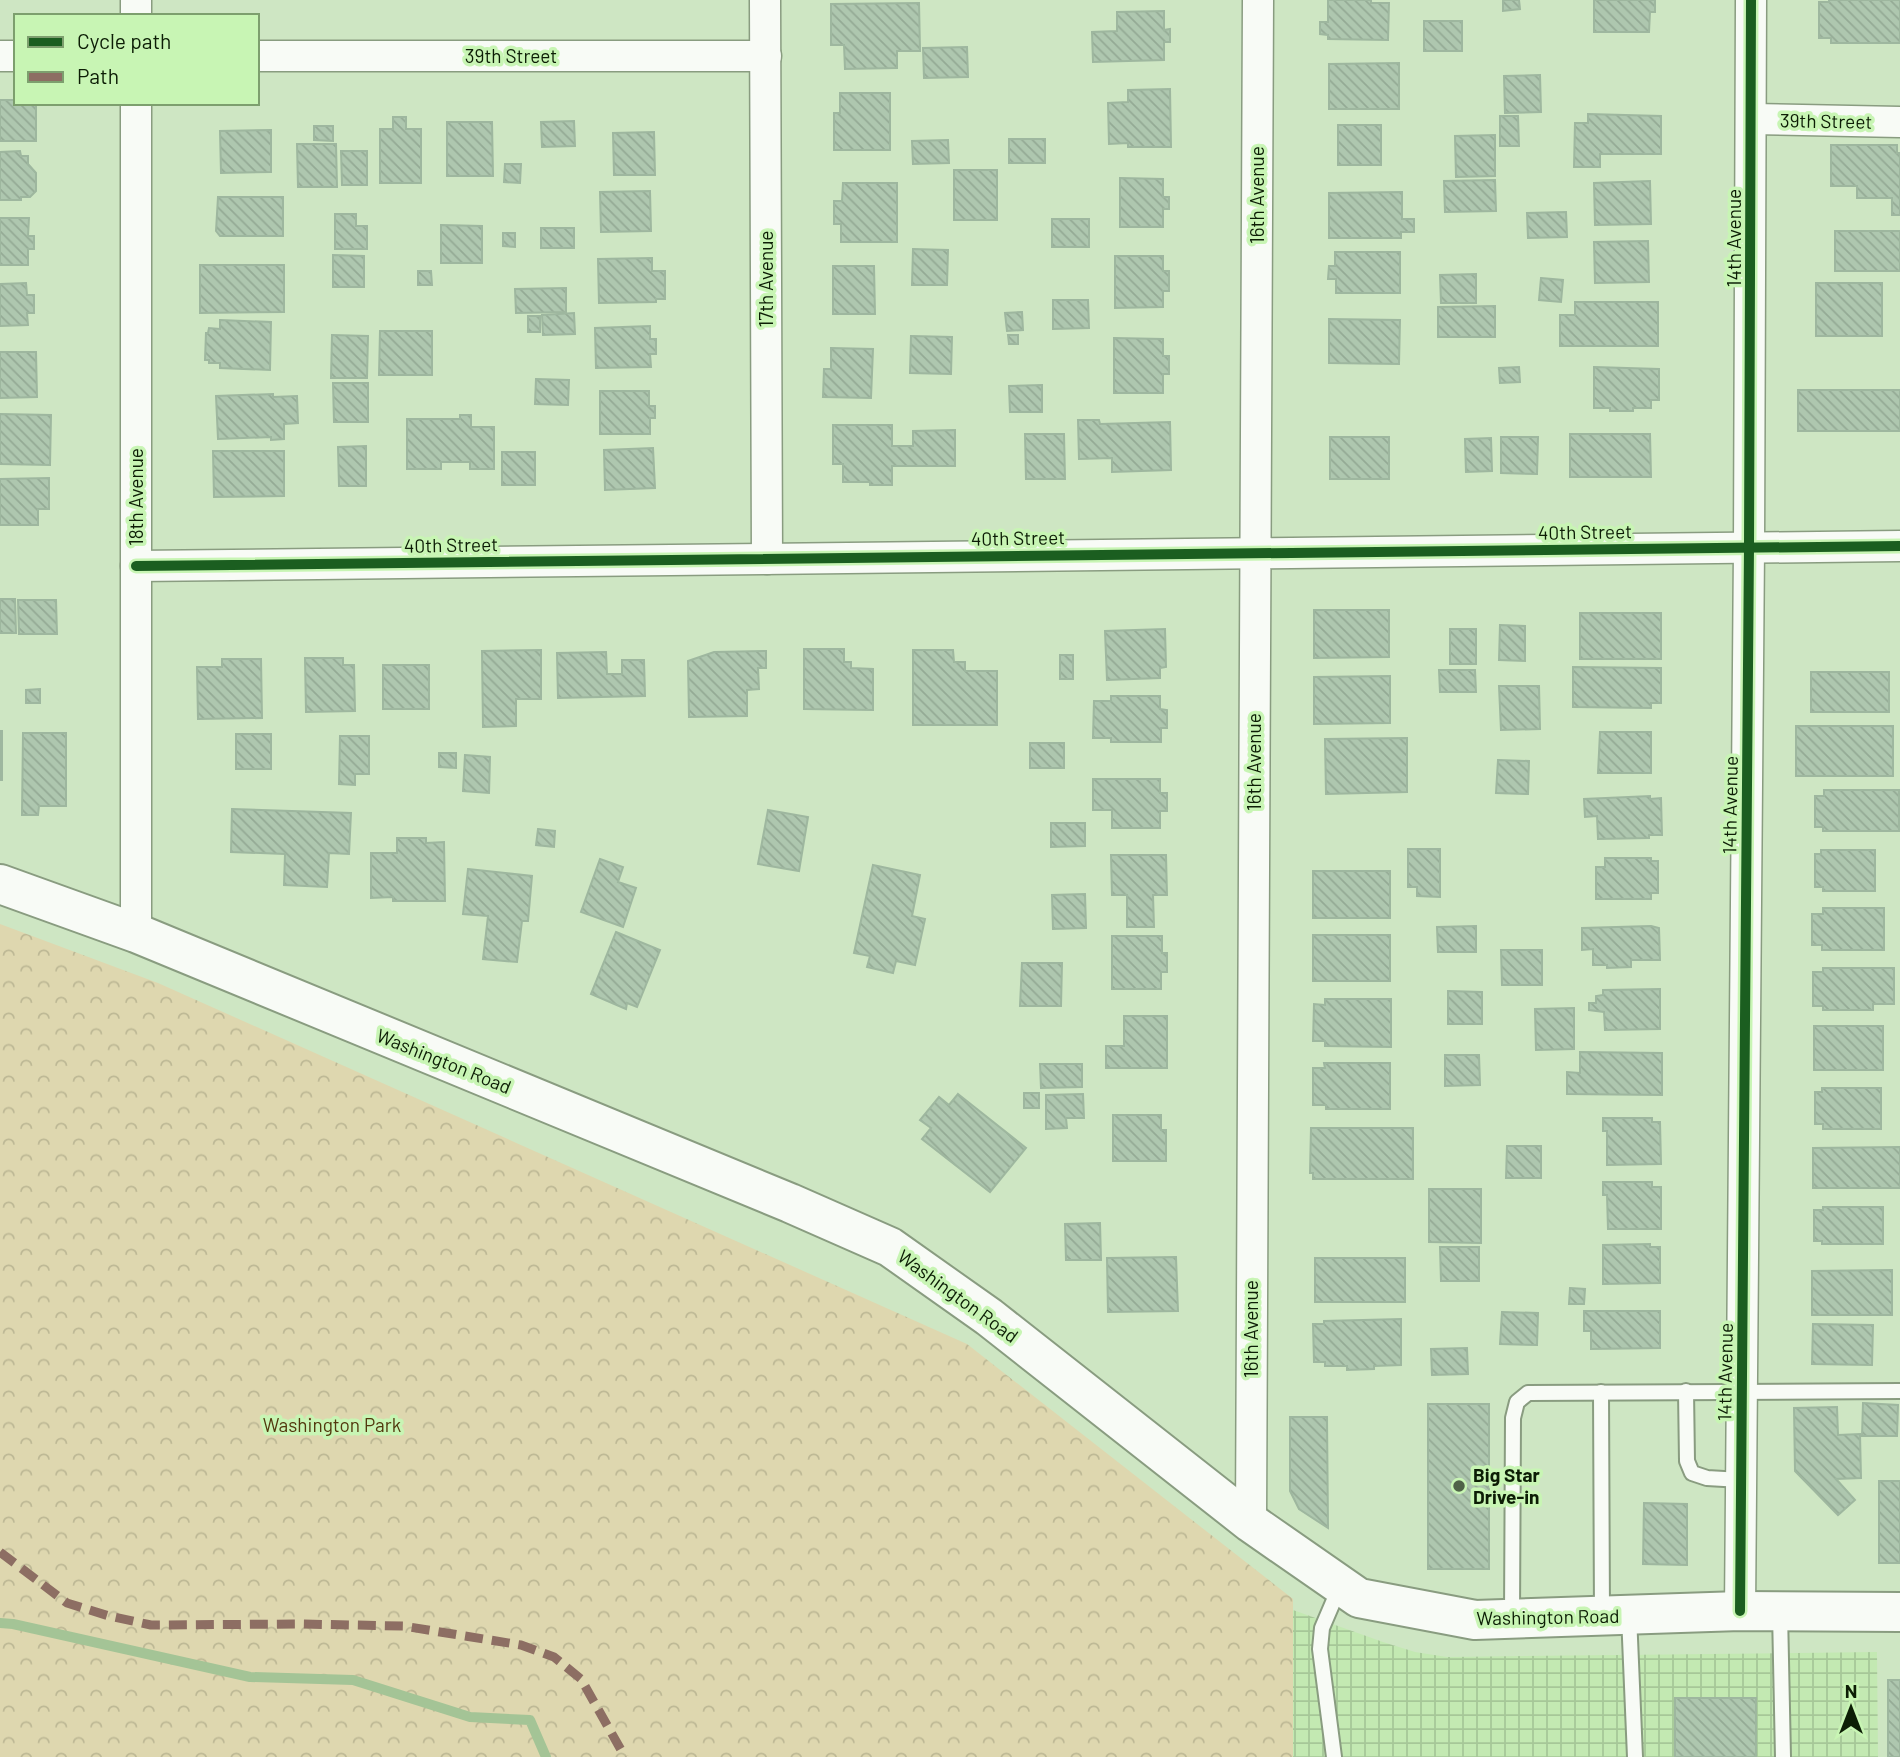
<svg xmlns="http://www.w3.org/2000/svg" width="1900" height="1757" font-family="Barlow,sans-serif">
	<defs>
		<pattern id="industrial-grid" width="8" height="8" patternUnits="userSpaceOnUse" patternTransform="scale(1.75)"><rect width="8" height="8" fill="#c3e9b2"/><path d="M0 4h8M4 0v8" fill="none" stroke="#a6c798"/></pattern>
		<pattern id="park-crowns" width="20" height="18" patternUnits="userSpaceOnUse" patternTransform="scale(1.75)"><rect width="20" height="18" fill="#ded7af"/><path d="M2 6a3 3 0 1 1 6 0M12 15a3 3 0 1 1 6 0" fill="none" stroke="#bdb895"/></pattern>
		<pattern id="building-back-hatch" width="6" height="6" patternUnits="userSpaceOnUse" patternTransform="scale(1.75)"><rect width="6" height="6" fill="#aec7af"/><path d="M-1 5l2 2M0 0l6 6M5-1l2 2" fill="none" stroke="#94aa95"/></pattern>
	</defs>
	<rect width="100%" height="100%" fill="#cee6c3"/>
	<polygon fill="url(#industrial-grid)" points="1293,1610 1383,1642 1415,1652 1447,1657 1877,1652 1878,1757 1293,1757"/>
	<polygon fill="url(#park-crowns)" points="0,924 158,983 967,1344 1293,1599 1293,1757 0,1757"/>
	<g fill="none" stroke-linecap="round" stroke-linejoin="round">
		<polyline stroke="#a4c496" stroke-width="10" points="0,1623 13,1624 250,1677 353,1680 470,1717 530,1720 546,1757"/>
	</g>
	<g fill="url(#building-back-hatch)" stroke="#9eb79f" stroke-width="2">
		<polygon points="1328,0 1371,0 1371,3 1389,3 1388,40 1328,39 1328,35 1320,34 1320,22 1328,22"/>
		<polygon points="1503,0 1519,0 1520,9 1503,11"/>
		<polygon points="1594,0 1655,0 1655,12 1650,12 1649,32 1594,32"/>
		<polygon points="1829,0 1900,0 1900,43 1831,43 1831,38 1819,38 1819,2 1829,2"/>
		<polygon points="919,3 920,51 897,51 897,68 845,69 844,45 831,45 831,4"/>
		<polygon points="1164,11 1164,30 1170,29 1170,42 1164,42 1164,60 1093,62 1092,32 1117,31 1117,12"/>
		<rect x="1424" y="21" width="38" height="30"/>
		<polygon points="967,47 968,77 924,78 923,48"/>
		<polygon points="1399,63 1399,109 1329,109 1329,64"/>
		<polygon points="1540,75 1541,112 1505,113 1504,76"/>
		<polygon points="1170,89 1171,147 1128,147 1128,143 1109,144 1108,103 1128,102 1128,90"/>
		<polygon points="840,93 890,93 890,150 834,150 834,113 840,113"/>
		<polygon points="0,100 16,100 16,103 36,103 36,141 0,141"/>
		<polygon points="1588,114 1661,116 1661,154 1600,154 1600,167 1574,167 1575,123 1588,123"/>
		<polygon points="1500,116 1518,116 1519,146 1500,146"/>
		<polygon points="393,117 406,117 406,129 421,129 421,183 380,183 380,129 393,129"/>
		<polygon points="574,121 575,146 542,147 541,122"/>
		<polygon points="447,122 492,122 493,176 447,176"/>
		<rect x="1338" y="125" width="43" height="40"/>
		<polygon points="314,126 333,126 333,141 314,140"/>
		<polygon points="271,130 271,172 221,173 220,131"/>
		<polygon points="654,132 655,175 614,175 613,133"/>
		<polygon points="1495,135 1495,176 1456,177 1455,136"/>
		<rect x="1009" y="139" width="36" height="24"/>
		<polygon points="948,140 949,163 913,164 912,141"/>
		<polygon points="297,144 336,144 337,187 298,187"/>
		<polygon points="1831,145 1897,145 1897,153 1900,153 1900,215 1892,215 1892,198 1857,198 1857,186 1831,186"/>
		<polygon points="20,151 21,156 28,156 28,164 36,173 36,191 30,197 21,197 21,200 0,200 0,152"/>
		<polygon points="341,151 367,151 367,185 342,185"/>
		<polygon points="505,164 521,164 520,183 504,182"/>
		<rect x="954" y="170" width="43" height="50"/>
		<polygon points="1120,178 1163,179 1163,197 1169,197 1169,209 1163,209 1163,227 1120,227"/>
		<polygon points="1495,180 1496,211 1445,212 1444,181"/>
		<polygon points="1650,181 1651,224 1595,225 1594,183"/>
		<polygon points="843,183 897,183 897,242 841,242 841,224 834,224 834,201 842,201"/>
		<polygon points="650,191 651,231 601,232 600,192"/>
		<polygon points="1402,192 1402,219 1414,219 1414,232 1401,232 1401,238 1329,238 1329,193"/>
		<polygon points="218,197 283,197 283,236 220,236 216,231"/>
		<polygon points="1566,212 1567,237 1528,238 1527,213"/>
		<polygon points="335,214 356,214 356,226 367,226 367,249 335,249"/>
		<polygon points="0,218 29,218 28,236 34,236 34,249 28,249 28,265 0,265"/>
		<rect x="1052" y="219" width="37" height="28"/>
		<polygon points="441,225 482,226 482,263 441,263"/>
		<rect x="541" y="228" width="33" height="20"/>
		<rect x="1835" y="231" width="65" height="40"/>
		<polygon points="503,233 515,233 515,247 503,246"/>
		<polygon points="1648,241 1649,282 1595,283 1594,242"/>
		<polygon points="913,249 948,250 947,285 912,285"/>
		<polygon points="1335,252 1400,252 1400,293 1336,293 1336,279 1328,279 1329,266 1335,266"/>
		<polygon points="333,255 364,256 364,287 333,287"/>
		<polygon points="1115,256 1163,256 1163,271 1169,271 1169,291 1163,291 1163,307 1115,308"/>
		<polygon points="652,258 652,271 665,271 665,299 656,299 656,302 599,303 598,259"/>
		<polygon points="200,265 284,265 284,312 200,313"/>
		<polygon points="833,266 874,266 875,314 833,314"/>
		<polygon points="418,271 431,271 432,285 418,285"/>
		<polygon points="1476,274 1476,303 1441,303 1440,275"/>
		<polygon points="1541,278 1563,280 1561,302 1539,300"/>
		<polygon points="26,283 27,295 34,295 34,313 27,313 28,325 0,326 0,284"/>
		<rect x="1816" y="283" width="66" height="53"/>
		<polygon points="566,288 566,312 516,313 515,289"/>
		<polygon points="1053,300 1088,300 1089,328 1053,329"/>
		<polygon points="1575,302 1658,302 1658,346 1560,346 1560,315 1575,315"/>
		<polygon points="1495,306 1495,337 1438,337 1438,307"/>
		<polygon points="1022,312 1023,330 1007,331 1005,313"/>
		<polygon points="574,313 575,334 543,335 542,315"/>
		<rect x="528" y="316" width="12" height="16"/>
		<polygon points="1329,319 1400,320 1399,364 1329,363"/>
		<polygon points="220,320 271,322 270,370 220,368 220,363 209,363 209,360 205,360 206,333 208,333 209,328 220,329"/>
		<polygon points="650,326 650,339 656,339 656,354 650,354 651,367 596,368 595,328"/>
		<polygon points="380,331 432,331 432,375 379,375"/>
		<polygon points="332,335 368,336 367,378 331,378"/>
		<polygon points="1008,335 1018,335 1018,344 1009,344"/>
		<polygon points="911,336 952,337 951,374 910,373"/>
		<polygon points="1114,338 1163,339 1163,356 1169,356 1169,374 1163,374 1163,393 1114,393"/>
		<polygon points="831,348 873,349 871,398 823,397 824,369 831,369"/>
		<polygon points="0,352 36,352 37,397 0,398"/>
		<polygon points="1519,367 1520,382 1500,383 1499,368"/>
		<polygon points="1594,367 1659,369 1659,400 1651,400 1651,408 1633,408 1633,411 1610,411 1610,408 1594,408"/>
		<polygon points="536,379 569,380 568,405 535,404"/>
		<polygon points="333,383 368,383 368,422 334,422"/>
		<polygon points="1042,385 1042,412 1010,412 1009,386"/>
		<rect x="1798" y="390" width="102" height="41"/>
		<polygon points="600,391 649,391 649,406 655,406 655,418 650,418 650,434 600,434"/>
		<polygon points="273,394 273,397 297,396 298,423 284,424 284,439 271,440 271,437 218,439 216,396"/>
		<polygon points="0,414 51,415 50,465 0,464"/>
		<polygon points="460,415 471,415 471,427 494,427 494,469 470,469 470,462 441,462 441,469 407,469 407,419 460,419"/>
		<polygon points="1078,420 1099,420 1100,424 1170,422 1171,470 1112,472 1112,458 1079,459"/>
		<polygon points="833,425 892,425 892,446 913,446 913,431 955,430 955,466 892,466 892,485 870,485 870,482 843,482 843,464 833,464"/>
		<polygon points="1025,434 1064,434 1065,479 1026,479"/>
		<polygon points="1570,434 1650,434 1651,477 1570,477"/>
		<rect x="1330" y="437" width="59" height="42"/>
		<polygon points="1501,437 1538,437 1537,474 1501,473"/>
		<polygon points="1491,438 1492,471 1466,472 1465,439"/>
		<polygon points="366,446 366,486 339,486 338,447"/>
		<polygon points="653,448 655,488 605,490 604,450"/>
		<polygon points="213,451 284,451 284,496 214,497"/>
		<rect x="502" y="452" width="33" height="33"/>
		<polygon points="49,478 49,509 38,509 38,525 0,525 0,479"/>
		<polygon points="0,599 15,599 16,633 0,633"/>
		<polygon points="18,600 56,600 57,634 19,634"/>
		<polygon points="1314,610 1389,610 1389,657 1314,658"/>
		<rect x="1580" y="613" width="81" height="46"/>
		<polygon points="1500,625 1525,626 1525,661 1499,660"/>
		<polygon points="1165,629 1166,667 1160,668 1160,678 1107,680 1105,631"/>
		<rect x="1450" y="629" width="26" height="35"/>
		<polygon points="804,649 844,649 844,662 851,662 851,668 873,669 873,710 804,709"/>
		<polygon points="541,650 541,699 516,699 516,726 483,727 482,651"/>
		<polygon points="913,650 953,650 954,662 965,662 965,671 997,671 997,725 913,725"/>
		<polygon points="766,651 766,668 758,668 759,689 747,690 747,716 689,717 688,661 714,652"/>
		<polygon points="606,652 607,674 622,674 622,660 644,660 645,696 558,698 557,653"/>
		<rect x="1060" y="655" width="13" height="24"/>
		<polygon points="305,658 343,658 343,665 354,665 355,711 306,712"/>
		<polygon points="222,659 261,659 262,718 198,719 197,667 222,667"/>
		<rect x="383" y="665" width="46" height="44"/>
		<polygon points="1573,667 1661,668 1661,703 1651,703 1651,708 1573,707"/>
		<polygon points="1439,670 1475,670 1476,692 1440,692"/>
		<rect x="1811" y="672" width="78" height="40"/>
		<polygon points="1390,676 1390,723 1314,724 1314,677"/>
		<polygon points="1499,686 1539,686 1540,729 1501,730"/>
		<polygon points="40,689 40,703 26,703 26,690"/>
		<polygon points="1111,696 1160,696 1160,709 1167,710 1167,728 1161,728 1161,742 1111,742 1111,738 1093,738 1094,701 1111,701"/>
		<rect x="1796" y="726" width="97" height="50"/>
		<rect x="0" y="731" width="2" height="49"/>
		<polygon points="1600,732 1651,732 1651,773 1598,773"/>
		<polygon points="23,733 66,733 66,806 39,806 38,815 22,815"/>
		<rect x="236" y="734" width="35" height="35"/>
		<polygon points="340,736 369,736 369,774 355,774 355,785 339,784"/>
		<polygon points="1407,738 1407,792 1326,794 1325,739"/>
		<rect x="1030" y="743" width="34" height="25"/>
		<polygon points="439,753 456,753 456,768 439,767"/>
		<polygon points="465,755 490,757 489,793 463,791"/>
		<polygon points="1498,760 1529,761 1528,794 1496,793"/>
		<polygon points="1093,779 1160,779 1160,793 1167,793 1167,811 1160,811 1160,828 1112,828 1112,810 1093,810"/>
		<polygon points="1824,790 1899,790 1899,831 1823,831 1823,827 1815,827 1815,796 1824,796"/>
		<polygon points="1650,796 1650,799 1661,798 1662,835 1649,835 1649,838 1598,839 1597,816 1585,817 1584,799"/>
		<polygon points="232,809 351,813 349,854 329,853 327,887 284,885 285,854 231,852"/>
		<polygon points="768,810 808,817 799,871 758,864"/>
		<polygon points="1051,823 1085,823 1085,846 1051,847"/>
		<polygon points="538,829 555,831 554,847 536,845"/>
		<polygon points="397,838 426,838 426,843 444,842 445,901 393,901 393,897 371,898 371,853 397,853"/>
		<polygon points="1408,849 1440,849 1440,897 1417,896 1417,887 1408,887"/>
		<polygon points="1821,850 1875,850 1875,891 1823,891 1823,887 1815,887 1815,854 1821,854"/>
		<polygon points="1111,855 1166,855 1167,895 1153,895 1154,927 1127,927 1127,895 1112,895"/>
		<polygon points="1605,858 1651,858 1651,861 1658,861 1658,893 1651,893 1651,899 1596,899 1596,867 1605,867"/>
		<polygon points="600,859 623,867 618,882 636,888 623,927 581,912"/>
		<polygon points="873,865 920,875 912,916 925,919 915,965 896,961 893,973 867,967 870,956 854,953"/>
		<polygon points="468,869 532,876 528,921 522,921 517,962 483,959 488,916 463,914"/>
		<rect x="1313" y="871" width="77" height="47"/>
		<polygon points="1085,894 1086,928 1053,929 1052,895"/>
		<polygon points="1823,908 1884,908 1884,950 1822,950 1822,945 1812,945 1812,914 1823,914"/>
		<polygon points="1476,926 1476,952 1438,952 1437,927"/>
		<polygon points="1651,926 1659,928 1660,960 1631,960 1631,967 1607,968 1607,965 1593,965 1593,949 1582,950 1582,928"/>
		<polygon points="616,932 660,950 637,1007 627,1003 626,1009 591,994"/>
		<rect x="1313" y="935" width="77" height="46"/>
		<polygon points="1112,936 1162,936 1162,953 1167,953 1167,972 1161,972 1161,989 1112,989"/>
		<polygon points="1501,950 1542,950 1542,985 1502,985"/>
		<polygon points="1022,963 1062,963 1061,1006 1020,1006"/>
		<polygon points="1823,968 1894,968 1894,1004 1873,1004 1873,1010 1823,1010 1823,1006 1813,1006 1813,972 1823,972"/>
		<polygon points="1660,989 1660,1029 1605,1030 1604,1012 1589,1010 1589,1003 1596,1003 1596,996 1603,995 1603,990"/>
		<polygon points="1448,991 1482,992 1482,1024 1448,1024"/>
		<polygon points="1325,999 1391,999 1391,1047 1325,1046 1325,1041 1313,1041 1314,1004 1325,1005"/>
		<polygon points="1574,1008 1574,1049 1536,1050 1535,1009"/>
		<polygon points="1124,1016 1167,1016 1167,1068 1106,1068 1106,1046 1124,1046"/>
		<rect x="1814" y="1026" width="69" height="44"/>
		<polygon points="1580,1052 1662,1053 1662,1095 1567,1094 1567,1072 1580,1073"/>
		<polygon points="1445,1055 1479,1055 1480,1085 1445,1086"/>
		<polygon points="1324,1063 1390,1063 1390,1109 1326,1109 1326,1105 1313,1105 1313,1068 1325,1068"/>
		<polygon points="1040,1064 1082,1064 1082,1087 1041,1088"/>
		<polygon points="1822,1088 1881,1088 1881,1129 1823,1129 1823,1124 1815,1124 1815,1092 1822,1092"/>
		<rect x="1024" y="1093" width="15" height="15"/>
		<polygon points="958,1094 1026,1148 990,1192 922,1139 931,1128 920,1120 939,1097 949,1105"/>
		<polygon points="1083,1094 1084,1118 1066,1118 1067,1128 1046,1129 1046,1095"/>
		<polygon points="1113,1115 1161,1115 1161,1130 1166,1130 1166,1161 1113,1161"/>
		<polygon points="1603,1118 1652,1118 1652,1122 1660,1122 1661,1164 1607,1165 1607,1131 1603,1131"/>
		<polygon points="1311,1128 1413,1128 1413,1179 1313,1179 1313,1173 1310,1173"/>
		<polygon points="1507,1146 1541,1146 1541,1178 1506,1178"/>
		<polygon points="1900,1147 1900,1188 1813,1188 1813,1148"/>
		<polygon points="1603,1182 1652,1182 1652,1187 1661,1187 1661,1229 1608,1229 1607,1195 1603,1195"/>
		<polygon points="1429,1189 1481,1189 1481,1243 1429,1242"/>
		<polygon points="1823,1207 1883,1207 1883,1244 1822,1244 1822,1241 1814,1241 1814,1210 1823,1210"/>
		<polygon points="1100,1223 1101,1260 1066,1260 1065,1224"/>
		<polygon points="1650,1244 1650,1247 1660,1247 1660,1283 1603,1284 1603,1245"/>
		<polygon points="1440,1247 1479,1247 1479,1281 1441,1281"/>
		<polygon points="1176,1257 1178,1311 1108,1312 1107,1258"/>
		<rect x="1315" y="1258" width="90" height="44"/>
		<polygon points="1892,1270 1892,1315 1812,1315 1812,1271"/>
		<polygon points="1570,1288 1585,1289 1584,1304 1569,1304"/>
		<polygon points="1584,1311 1660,1311 1660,1348 1591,1349 1591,1331 1584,1331"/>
		<polygon points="1502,1312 1538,1313 1537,1345 1500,1344"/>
		<polygon points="1401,1319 1401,1365 1374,1366 1374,1369 1347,1370 1347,1366 1325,1366 1325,1362 1314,1362 1313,1324 1324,1324 1324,1321"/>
		<polygon points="1813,1324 1873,1325 1872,1365 1812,1364"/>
		<polygon points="1467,1348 1468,1374 1432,1375 1431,1349"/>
		<polygon points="1863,1403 1898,1405 1897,1436 1862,1436"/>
		<rect x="1428" y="1404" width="61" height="165"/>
		<polygon points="1837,1407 1838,1435 1860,1434 1861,1478 1836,1479 1855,1500 1838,1515 1795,1471 1794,1408"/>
		<polygon points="1290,1417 1327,1417 1328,1528 1299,1509 1290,1491"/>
		<rect x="1879" y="1481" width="21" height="82"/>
		<polygon points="1644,1503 1687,1504 1687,1565 1643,1564"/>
		<rect x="1888" y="1680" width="12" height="77"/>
		<rect x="1675" y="1698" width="81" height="59"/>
	</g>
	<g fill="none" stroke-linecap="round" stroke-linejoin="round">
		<g stroke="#899c80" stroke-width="18">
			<g id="lane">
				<polyline points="1686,1391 1687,1461 1692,1473 1707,1478 1741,1480"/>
				<polyline points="1601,1392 1602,1615"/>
				<polyline points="1780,1612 1783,1757"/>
				<polyline points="1629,1615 1635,1757"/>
				<polyline points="1512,1616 1513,1418 1517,1402 1528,1393 1900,1391"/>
				<polyline points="1334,1757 1320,1649 1322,1628 1340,1586"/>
			</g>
		</g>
		<g stroke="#899c80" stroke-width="33">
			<g id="street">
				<polyline points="136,0 136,16"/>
				<polyline points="765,0 767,559"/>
				<polyline points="0,56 16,56"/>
				<polyline points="257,56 766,56"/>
				<polyline points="136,103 136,933"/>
				<polyline points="1752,119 1900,122"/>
				<polyline points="136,566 1900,546"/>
				<polyline points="1251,1523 1258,0"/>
				<polyline points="1740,1611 1749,548 1751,0"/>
			</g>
		</g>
		<g stroke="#899c80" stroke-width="42">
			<polyline id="primary" points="0,884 136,933 790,1203 890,1247 989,1317 1251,1523 1359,1598 1475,1620 1740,1611 1900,1612"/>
		</g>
		<use href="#lane" stroke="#f8fbf6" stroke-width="14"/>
		<use href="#street" stroke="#f8fbf6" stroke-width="30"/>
		<use href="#primary" stroke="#f8fbf6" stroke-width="38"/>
		<polyline stroke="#8d6e63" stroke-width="9" stroke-dasharray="18 9" stroke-linecap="butt" points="0,1552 67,1603 109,1616 151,1625 300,1624 403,1626 521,1645 554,1657 581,1679 625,1757"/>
		<g stroke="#c8f5b4" stroke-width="15">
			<g id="cycleway">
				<polyline points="136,566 1900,546"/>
				<polyline points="1740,1611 1749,548 1751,0"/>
			</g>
		</g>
		<use href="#cycleway" stroke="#1b5e20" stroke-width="10"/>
	</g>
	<circle fill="#506348" stroke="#c8f5b4" stroke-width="2.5" cx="1459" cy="1486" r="7"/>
	<g text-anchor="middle" stroke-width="7" stroke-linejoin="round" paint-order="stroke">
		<g font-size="19" fill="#0c1d05" stroke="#c8f5b4">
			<text x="511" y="63">39th Street</text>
			<text transform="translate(1826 121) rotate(1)" y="7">39th Street</text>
			<text transform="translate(1257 195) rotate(-90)" y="7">16th Avenue</text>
			<text transform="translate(1734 238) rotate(-90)" y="7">14th Avenue</text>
			<text transform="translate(766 279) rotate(-90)" y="7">17th Avenue</text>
			<text transform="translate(136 497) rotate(-90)" y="7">18th Avenue</text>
			<text transform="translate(1585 532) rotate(-1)" y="7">40th Street</text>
			<text transform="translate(1018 538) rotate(-1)" y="7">40th Street</text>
			<text transform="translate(451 545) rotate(-1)" y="7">40th Street</text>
			<text transform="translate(1254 762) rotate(-90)" y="7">16th Avenue</text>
			<text transform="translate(1730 805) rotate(-89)" y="7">14th Avenue</text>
			<text transform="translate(444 1061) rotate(22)" y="7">Washington Road</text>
			<text transform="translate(958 1296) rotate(36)" y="7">Washington Road</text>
			<text transform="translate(1251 1329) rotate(-90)" y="7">16th Avenue</text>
			<text transform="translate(1725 1372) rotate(-89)" y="7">14th Avenue</text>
			<text transform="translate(1548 1617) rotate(-1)" y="7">Washington Road</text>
		</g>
		<g font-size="19" fill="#52380d" stroke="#c8f5b4">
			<text x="332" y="1432">Washington Park</text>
		</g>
		<g font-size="19" font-weight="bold" fill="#0c1d05" stroke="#c8f5b4" text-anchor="start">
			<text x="1473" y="1482">Big Star<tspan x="1473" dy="22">Drive-in</tspan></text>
		</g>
	</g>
	<rect x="14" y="14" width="245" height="91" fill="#c8f5b4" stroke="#7d9f6e" stroke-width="2"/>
	<rect x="28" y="37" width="35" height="10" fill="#1b5e20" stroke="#7d9f6e" stroke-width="2"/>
	<text x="77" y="49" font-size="21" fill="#0c1d05">Cycle path</text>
	<rect x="28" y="72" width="35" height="10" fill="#8d6e63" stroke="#7d9f6e" stroke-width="2"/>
	<text x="77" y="84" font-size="21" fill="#0c1d05">Path</text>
	<g transform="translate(1851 1708)" stroke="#c8f5b4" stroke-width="5" paint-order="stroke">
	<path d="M0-5L12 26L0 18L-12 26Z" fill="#0c1d05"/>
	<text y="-10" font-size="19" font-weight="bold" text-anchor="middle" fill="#0c1d05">N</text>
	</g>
</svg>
